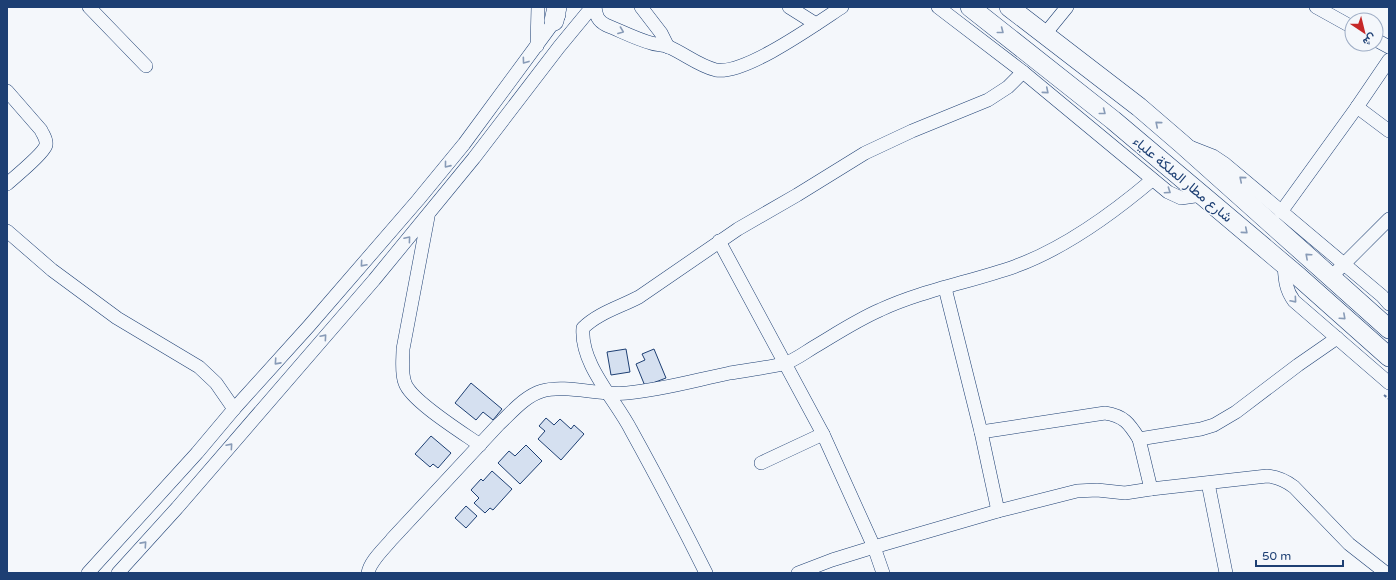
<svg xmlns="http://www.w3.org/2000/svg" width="1396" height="580" font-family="'Varela Round',Vazirmatn,sans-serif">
	<rect width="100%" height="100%" fill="#f4f7fb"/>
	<g fill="#d5e0f0" stroke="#1d3f73">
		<polygon points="626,349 630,372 611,375 607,352"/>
		<polygon points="654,349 666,378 645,386 636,364 645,360 642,354"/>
		<polygon points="471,383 502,409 493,420 483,412 476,420 455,403"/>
		<polygon points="546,418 554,425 560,419 571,429 574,425 584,434 561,460 538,439 545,431 539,426"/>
		<polygon points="431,436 451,453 438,468 433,464 430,467 415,454"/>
		<polygon points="526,445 542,461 520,484 498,463 509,451 515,456"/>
		<polygon points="492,471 512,489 493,510 490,508 485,513 474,503 479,498 471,490 481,479 483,481"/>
		<polygon points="466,506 477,516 466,528 455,518"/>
	</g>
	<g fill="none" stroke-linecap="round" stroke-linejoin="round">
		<g stroke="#1d3f73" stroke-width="14">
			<g id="minor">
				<polyline points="89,7 146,66"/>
				<path d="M595,7C596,16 598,21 606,25C621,31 636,39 651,43C657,45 664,45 669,47C685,54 699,66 716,70C745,75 816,24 842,7"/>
				<polyline points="641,7 661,33 668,47"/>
				<polyline points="789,7 816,24"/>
				<polyline points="938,7 1023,72 1168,192 1181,198 1202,195"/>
				<polyline points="1316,7 1352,27"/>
				<polyline points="1045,34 1067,7"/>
				<polyline points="1376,40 1389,47"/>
				<polyline points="537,46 538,7"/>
				<path d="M7,91L41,130C43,135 47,139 46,145C44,153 15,177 7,184"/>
				<polyline points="1357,107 1389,131"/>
				<polyline points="1190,147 1213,156 1225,164 1382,296 1389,304"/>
				<polyline points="1281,212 1357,107 1389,60"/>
				<path d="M428,217L403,349C403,360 401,373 405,383C411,401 463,433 480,445"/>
				<polyline points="7,231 52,270 117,318 199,367 216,383 234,409"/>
				<polyline points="719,241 823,434 874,547 883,573"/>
				<path d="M1284,264C1285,278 1285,289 1294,301L1389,383"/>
				<polyline points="1338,270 1389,219"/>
				<polyline points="945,288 981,432 998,511"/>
				<path d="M981,432L1105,413C1124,416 1129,423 1139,439"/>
				<polyline points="761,463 823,434"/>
				<polyline points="1208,483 1226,573"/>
				<path d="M1151,489L1267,476C1278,477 1285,480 1294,487L1349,544L1386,573"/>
				<polyline points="88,573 197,453 234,409 309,326 418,200 464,144 559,15"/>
				<polyline points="118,573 177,508 374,280 474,158 559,47 592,7"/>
				<path d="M368,573C370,561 384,549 392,539L499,424C512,412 525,396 542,391C566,384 601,396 627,393C662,390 696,380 730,373C747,370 765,368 783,364C794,361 804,353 814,347C836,334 857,320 880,310C923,290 971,282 1016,266C1065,248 1113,213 1152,180"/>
				<path d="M706,573C682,525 657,477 631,430C615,399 580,364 583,328C598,313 620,307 639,297L738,229L797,195L865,153L912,131L988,100L1008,87L1023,72"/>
				<polyline points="798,573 832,560 874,547 998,511 1077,491 1097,490 1125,493 1151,489 1139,439 1201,429 1214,425 1236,412 1298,365 1337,338"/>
			</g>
		</g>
		<g stroke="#1d3f73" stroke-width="20">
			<g id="highway">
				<polyline points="970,7 1113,120 1299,277 1389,357"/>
				<polyline points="1009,7 1139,107 1182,144 1389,329"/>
				<polyline points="554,21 557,7"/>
			</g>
		</g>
		<polyline stroke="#5e769c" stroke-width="2" stroke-dasharray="3 2" stroke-linecap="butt" points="1384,395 1389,399"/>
		<use href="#minor" stroke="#f4f7fb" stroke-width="13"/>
		<use href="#highway" stroke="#f4f7fb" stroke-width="19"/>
	</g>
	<defs><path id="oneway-chevron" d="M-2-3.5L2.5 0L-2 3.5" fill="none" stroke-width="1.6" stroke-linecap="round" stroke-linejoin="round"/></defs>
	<g stroke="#889bb7">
		<use href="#oneway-chevron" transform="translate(621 31) rotate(21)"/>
		<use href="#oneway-chevron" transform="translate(1001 31) rotate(38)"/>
		<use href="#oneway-chevron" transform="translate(525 61) rotate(126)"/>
		<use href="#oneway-chevron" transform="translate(1046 91) rotate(40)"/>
		<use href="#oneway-chevron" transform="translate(1103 112) rotate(38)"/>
		<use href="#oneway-chevron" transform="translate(1158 124) rotate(-140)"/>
		<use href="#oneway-chevron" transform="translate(447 165) rotate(129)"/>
		<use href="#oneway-chevron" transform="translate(1242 179) rotate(-140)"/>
		<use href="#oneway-chevron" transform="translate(1168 191) rotate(34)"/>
		<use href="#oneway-chevron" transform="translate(1245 231) rotate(40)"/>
		<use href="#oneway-chevron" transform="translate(408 239) rotate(-50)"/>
		<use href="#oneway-chevron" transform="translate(1308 256) rotate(-138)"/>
		<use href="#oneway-chevron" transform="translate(363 264) rotate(131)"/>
		<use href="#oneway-chevron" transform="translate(1294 300) rotate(49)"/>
		<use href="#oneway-chevron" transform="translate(1343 317) rotate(42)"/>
		<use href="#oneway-chevron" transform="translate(324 337) rotate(-49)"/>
		<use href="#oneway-chevron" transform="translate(277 362) rotate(132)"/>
		<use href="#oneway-chevron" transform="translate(230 446) rotate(-49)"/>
		<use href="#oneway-chevron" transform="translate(144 544) rotate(-48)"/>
	</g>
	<g text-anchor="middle" stroke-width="3" stroke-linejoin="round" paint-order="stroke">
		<g font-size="14" fill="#1d3f73" stroke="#f4f7fb">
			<text transform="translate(1183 179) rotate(40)" y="5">شارع مطار الملكة علياء</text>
		</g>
	</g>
	<rect width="1396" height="580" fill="none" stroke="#1d3f73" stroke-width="16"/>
	<g transform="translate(1364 32) rotate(145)"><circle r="19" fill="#f4f7fb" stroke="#9eadc5"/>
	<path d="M0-3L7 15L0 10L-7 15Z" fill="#c62828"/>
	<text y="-6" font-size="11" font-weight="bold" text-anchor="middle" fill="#1d3f73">ش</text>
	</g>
	<path d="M1256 560v6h87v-6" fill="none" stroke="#1d3f73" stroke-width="2"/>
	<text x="1262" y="560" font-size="12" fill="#1d3f73" stroke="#f4f7fb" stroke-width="3" paint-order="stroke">50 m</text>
</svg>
